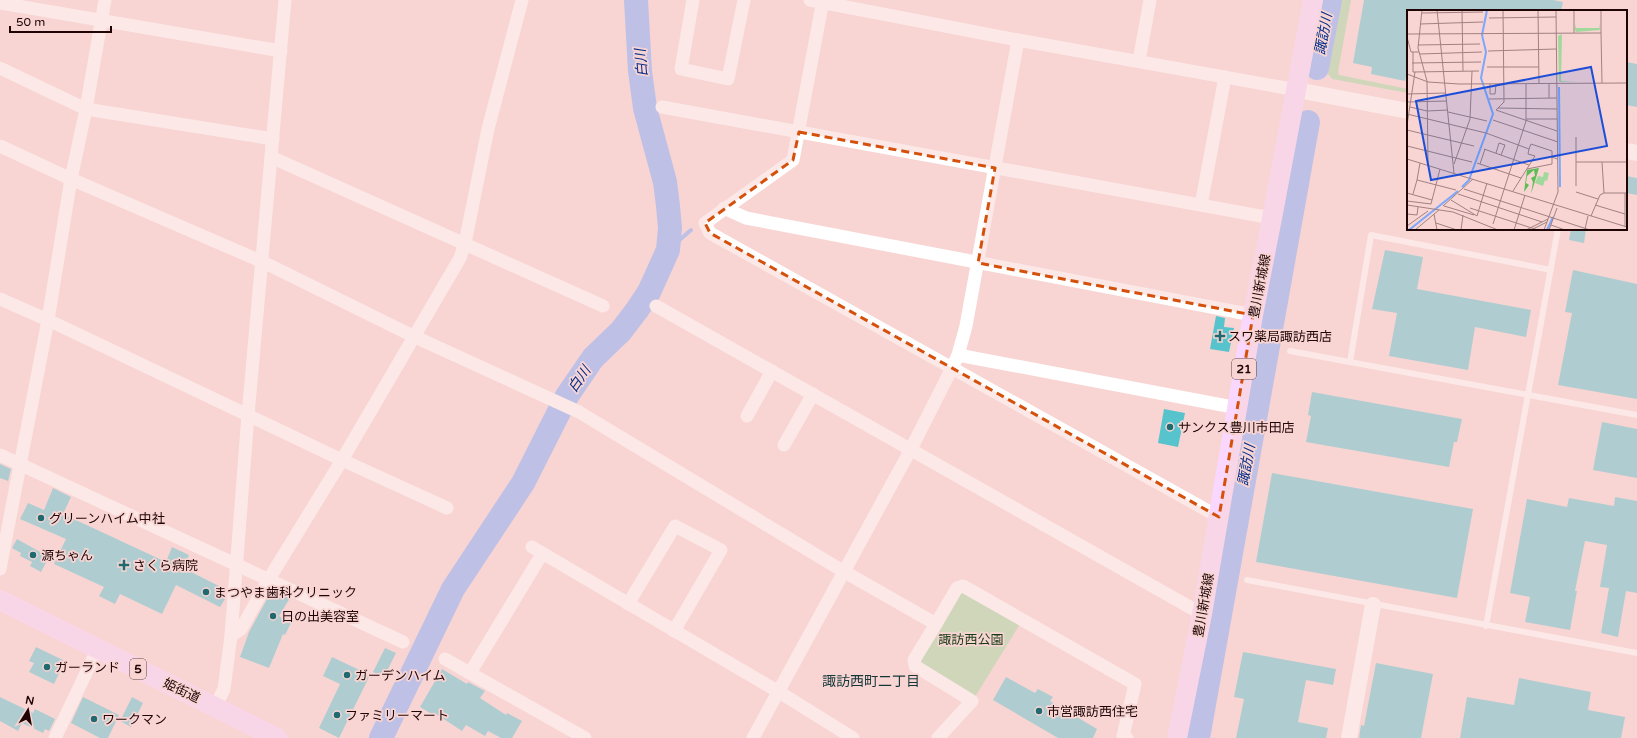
<svg xmlns="http://www.w3.org/2000/svg" width="1637" height="738" font-family="'Varela Round','Noto Sans JP',sans-serif">
	<rect width="100%" height="100%" fill="#f8d5d3"/>
	<g fill="#a1d89c">
		<polygon points="1334,0 1351,0 1338,72 1339,75 1408,89 1408,93 1332,79 1322,66"/>
		<polygon points="966,592 1020,624 975,697 922,665 921,657 958,593"/>
	</g>
	<g fill="none" stroke-linecap="round" stroke-linejoin="round">
		<polyline stroke="#7ba7fc" stroke-width="4" points="668,250 691,230"/>
		<g stroke="#7ba7fc" stroke-width="24">
			<polyline points="1317,68 1330,0"/>
			<polyline points="381,738 453,589 523,483 567,396 593,358 621,331 637,310 649,292 668,250 670,228 668,206 665,182 645,108 640,71 636,0"/>
			<polyline points="1198,738 1308,122"/>
		</g>
	</g>
	<g fill="#57c3cc">
		<polygon points="1364,0 1553,0 1563,2 1561,11 1408,11 1408,69 1405,81 1371,74 1372,67 1353,63"/>
		<polygon points="1626,62 1637,64 1637,107 1626,105"/>
		<polygon points="1626,176 1637,178 1637,195 1626,193"/>
		<polygon points="1571,229 1586,229 1584,243 1569,240"/>
		<polygon points="1385,250 1423,257 1417,289 1531,310 1526,337 1475,327 1468,370 1389,356 1397,313 1372,309"/>
		<polygon points="1573,270 1637,284 1637,399 1558,385 1572,313 1565,312"/>
		<polygon points="1216,316 1225,318 1224,327 1234,328 1229,352 1210,349"/>
		<polygon points="1312,392 1462,419 1457,442 1454,442 1449,467 1306,442 1311,416 1308,415"/>
		<polygon points="1164,409 1185,413 1178,447 1158,443"/>
		<polygon points="1602,422 1637,429 1637,478 1593,470"/>
		<polygon points="0,464 11,469 8,481 0,478"/>
		<polygon points="1272,473 1473,509 1457,598 1256,562"/>
		<polygon points="53,488 71,497 63,514 166,562 172,547 189,555 183,568 225,589 222,593 225,594 223,598 225,599 220,607 176,585 162,614 120,594 115,604 99,596 104,587 54,564 66,539 20,519 28,503 44,510"/>
		<polygon points="1615,497 1637,501 1637,593 1626,591 1618,637 1601,633 1609,588 1600,587 1607,545 1585,541 1575,591 1577,591 1570,630 1525,622 1530,597 1510,593 1527,499 1567,507 1569,498 1614,506"/>
		<polygon points="17,539 49,557 41,572 30,566 32,562 20,556 21,553 12,548"/>
		<polygon points="272,590 290,598 279,616 291,623 285,635 283,634 269,668 240,657 249,632"/>
		<polygon points="36,647 65,661 54,684 29,672 34,663 29,661"/>
		<polygon points="385,648 396,653 384,677 373,672"/>
		<polygon points="1243,652 1336,669 1333,685 1306,680 1298,722 1328,728 1326,738 1236,738 1244,699 1234,697"/>
		<polygon points="332,657 370,675 339,738 319,728 340,684 323,676"/>
		<polygon points="1376,663 1433,674 1421,738 1359,738 1361,725 1364,726"/>
		<polygon points="442,669 467,684 468,682 485,691 480,698 506,715 507,713 522,721 512,738 501,738 488,731 485,736 466,725 462,731 436,714 435,716 420,707"/>
		<polygon points="1006,677 1035,693 1038,689 1053,697 1050,701 1097,729 1093,738 1058,738 993,700"/>
		<polygon points="1519,678 1591,692 1588,710 1625,717 1621,738 1460,738 1467,697 1514,705"/>
		<polygon points="0,697 33,713 35,709 55,719 49,731 45,729 43,733 22,723 18,731 0,721"/>
		<polygon points="83,697 119,715 108,738 100,738 71,723"/>
		<polygon points="132,697 143,703 131,727 120,721"/>
	</g>
	<g fill="none" stroke-linecap="round" stroke-linejoin="round">
		<g stroke="#fff" stroke-width="6">
			<polyline points="1290,351 1637,415"/>
			<polyline points="1350,362 1371,235 1551,270"/>
			<polyline points="1247,580 1637,653"/>
			<polyline points="1486,626 1558,229"/>
		</g>
		<g stroke="#fff" stroke-width="13">
			<polyline points="693,0 681,69 728,79 744,0"/>
			<polyline points="810,0 1018,40 1297,90"/>
			<polyline points="823,0 793,160 705,223 710,233 1219,517"/>
			<polyline points="0,3 281,51"/>
			<polyline points="1139,61 1150,0"/>
			<polyline points="0,68 86,109 273,139"/>
			<polyline points="662,107 1272,218"/>
			<polyline points="0,146 71,179 263,262 413,336 579,412 843,571 936,624 957,588 963,586 1135,684 1123,736 1127,738"/>
			<polyline points="271,157 603,306"/>
			<polyline points="1201,205 1225,77"/>
			<polyline points="724,208 746,218 1253,315"/>
			<polyline points="0,299 48,320 342,460 447,508"/>
			<polyline points="656,306 1202,614"/>
			<polyline points="958,355 1238,408"/>
			<polyline points="747,416 772,371"/>
			<polyline points="784,445 813,394"/>
			<polyline points="0,455 403,642"/>
			<polyline points="532,547 779,692 853,738"/>
			<polyline points="0,569 48,320 71,179 86,109 105,0"/>
			<polyline points="628,604 675,526 721,550 674,631"/>
			<polyline points="936,624 914,660 915,666 972,701 938,738"/>
			<polyline points="231,636 241,629 269,579 342,460 460,258 465,243 488,129 522,0"/>
			<polyline points="445,659 585,738"/>
			<polyline points="470,673 542,554"/>
			<polyline points="215,707 224,689 231,636 248,415 285,0"/>
			<polyline points="55,738 98,648"/>
			<polyline points="753,738 911,449 952,368 958,355 966,326 1018,40"/>
		</g>
		<g stroke="#fff" stroke-width="16">
			<polyline points="1297,90 1408,111"/>
			<polyline points="1626,151 1637,153"/>
			<polyline points="1349,738 1373,605"/>
		</g>
		<g stroke="#fad7fe" stroke-width="20">
			<polyline points="0,600 277,738"/>
			<polyline points="1177,738 1202,614 1253,315 1272,218 1313,0"/>
		</g>
	</g>
	<path d="M0 0H1637V738H0ZM799,132L995,168L978,263L1253,315L1219,517L710,233L705,223L793,160Z" fill="#f8d5d3" fill-opacity=".55" fill-rule="evenodd"/>
	<path fill="none" stroke="#d4500b" stroke-width="3" stroke-dasharray="8 5" stroke-linejoin="round" d="M799,132L995,168L978,263L1253,315L1219,517L710,233L705,223L793,160Z"/>
	<g fill="#1e6a70" stroke="#f8d5d3" stroke-width="1.5">
		<path d="M1218 330h4v4h4v4h-4v4h-4v-4h-4v-4h4z"/>
		<circle cx="1170" cy="427" r="4"/>
		<circle cx="41" cy="518" r="4"/>
		<circle cx="33" cy="555" r="4"/>
		<path d="M122 559h4v4h4v4h-4v4h-4v-4h-4v-4h4z"/>
		<circle cx="206" cy="592" r="4"/>
		<circle cx="273" cy="616" r="4"/>
		<circle cx="47" cy="667" r="4"/>
		<circle cx="347" cy="675" r="4"/>
		<circle cx="1039" cy="711" r="4"/>
		<circle cx="337" cy="715" r="4"/>
		<circle cx="94" cy="719" r="4"/>
	</g>
	<g text-anchor="middle" stroke-width="3.5" stroke-linejoin="round" paint-order="stroke">
		<g fill="#f8d5d3" stroke="#604343" stroke-width="1">
			<rect x="1232" y="359" width="24" height="20" rx="3"/>
			<rect x="130" y="659" width="16" height="20" rx="3"/>
		</g>
		<g font-size="12" font-weight="bold" fill="#1f0405">
			<text x="1244" y="373">21</text>
			<text x="138" y="673">5</text>
		</g>
		<g font-size="13" fill="#1f0405" stroke="#f8d5d3">
			<text transform="translate(1259 286) rotate(-79)" y="5">豊川新城線</text>
			<text transform="translate(1203 605) rotate(-80)" y="5">豊川新城線</text>
			<text transform="translate(182 690) rotate(26)" y="5">姫街道</text>
		</g>
		<g font-size="13" fill="#1f0405" stroke="#f8d5d3" text-anchor="start">
			<text x="1228" y="341">スワ薬局諏訪西店</text>
			<text x="1178" y="432">サンクス豊川市田店</text>
			<text x="49" y="523">グリーンハイム中社</text>
			<text x="41" y="560">源ちゃん</text>
			<text x="133" y="570">さくら病院</text>
			<text x="214" y="597">まつやま歯科クリニック</text>
			<text x="281" y="621">日の出美容室</text>
			<text x="55" y="672">ガーランド</text>
			<text x="355" y="680">ガーデンハイム</text>
			<text x="1047" y="716">市営諏訪西住宅</text>
			<text x="345" y="720">ファミリーマート</text>
			<text x="102" y="724">ワークマン</text>
		</g>
		<g font-size="13" fill="#163c14" stroke="#f8d5d3">
			<text x="971" y="644">諏訪西公園</text>
		</g>
		<g font-size="14" font-style="italic" fill="#062f8b" stroke="#f8d5d3">
			<text transform="translate(1323 34) rotate(-80)" y="5">諏訪川</text>
			<text transform="translate(641 63) rotate(-95)" y="5">白川</text>
			<text transform="translate(579 379) rotate(-55)" y="5">白川</text>
			<text transform="translate(1246 465) rotate(-80)" y="5">諏訪川</text>
		</g>
		<g font-size="14" fill="#133639" stroke="#f8d5d3">
			<text x="871" y="686">諏訪西町二丁目</text>
		</g>
	</g>
	<g transform="translate(1407 10)">
		<rect width="220" height="220" fill="#f8d5d3"/>
		<path d="M168,14L169,18H192V13L193,20L169,22L168,20ZM155,24L154,71L169,72H153L152,71L151,26ZM137,162L142,163L140,171L138,170L136,176L128,173L131,166L136,167Z" fill="#a1d89c"/>
		<path d="M132,158L124,184L126,172L124,168L128,166L127,160L120,166L119,173L122,175L117,182L120,160Z" fill="#5cbd57"/>
		<path fill="none" stroke="#7ba7fc" stroke-width="2" d="M152,77L153,177M55,177L62,170L86,104L74,68L79,42L75,25L80,0M2,220L51,181M140,220L146,207"/>
		<path fill="none" stroke="#a18181" stroke-width="1" d="M15,0L11,38L20,71L21,155M30,0L47,163M55,0L56,61M96,0L97,92L89,100L150,121M131,0L132,74M167,0V23M194,0V23M15,3L76,2M82,8L149,7M13,14L76,12M0,24L194,23L195,73M0,27L4,42H12M11,35L73,34M81,41L149,39M6,42V62L72,61M13,44L75,42M5,53L74,52M80,57H132M0,64L21,72L52,74L220,73M83,74V84H88L89,74M142,74V88M0,84L39,83M82,89L150,88M0,92L40,91M3,97L20,101L41,100M91,98L150,99M41,102L80,111M0,104L79,123L122,139L124,134L145,141V147L150,149M119,109H150M86,110L151,132M0,115L8,62M0,120L67,136M169,127V176M0,136L65,152M77,139L122,155M89,143L92,133L98,135L94,145M0,149L220,217M169,152H220M195,152L197,183H220M13,153L10,170L49,180M70,153L114,168M47,154L63,109L65,61M73,154L78,139M120,159L145,154V147M57,179L183,220M106,181L128,146L121,144L122,139M169,182L191,189M0,183L25,190M218,183V217M6,184L10,170M51,184L135,212M44,190L70,206L80,173M0,191L24,194L33,159M0,195L46,202L91,220M188,195L218,204M36,196L66,169M37,196L67,205M63,198L131,220M0,204L10,205L11,197M27,204L30,220M184,206L193,185L197,183M29,213L50,220M86,214L119,111V74M144,215L158,220M0,216L21,201M178,219L181,206M8,220L32,200M54,220L56,205M107,220L118,185M119,220L141,209M124,220L140,212M137,220L151,182L149,0M142,220L150,198"/>
		<path fill="#1d4ed8" fill-opacity="0.15" stroke="#1d4ed8" stroke-width="2" d="M184,57L200,136L24,170L9,91Z"/>
		<rect width="220" height="220" fill="none" stroke="#1f0405" stroke-width="2"/>
	</g>
	<g transform="translate(28 710) rotate(11)" stroke="#f8d5d3" stroke-width="3" paint-order="stroke">
	<path d="M0-3L7 15L0 10L-7 15Z" fill="#1f0405"/>
	<text y="-6" font-size="11" font-weight="bold" text-anchor="middle" fill="#1f0405">N</text>
	</g>
	<path d="M10 26v6h101v-6" fill="none" stroke="#1f0405" stroke-width="2"/>
	<text x="16" y="26" font-size="12" fill="#1f0405" stroke="#f8d5d3" stroke-width="3" paint-order="stroke">50 m</text>
</svg>
